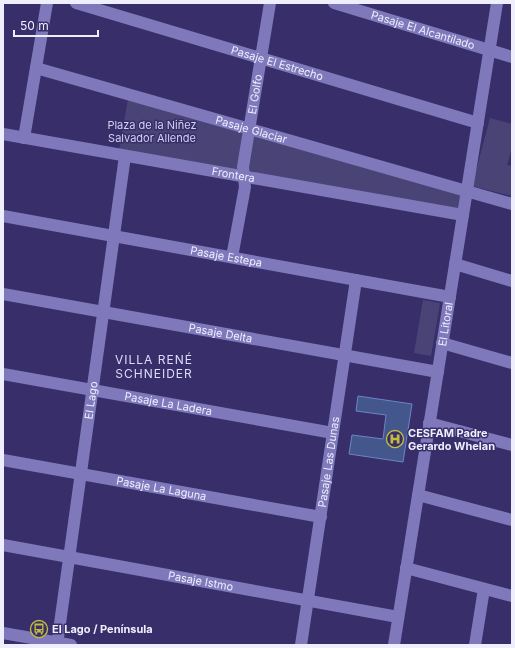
<svg xmlns="http://www.w3.org/2000/svg" width="515" height="648" font-family="Inter,sans-serif">
	<rect width="100%" height="100%" fill="#382f6a"/>
	<g fill="#4a4476">
		<polygon points="128,99 461,193 458,208 253,175 119,150"/>
		<polygon points="490,118 512,124 512,147 507,165 512,166 512,196 472,186"/>
		<polygon points="423,300 440,303 431,356 414,353"/>
	</g>
	<polygon fill="#43578c" stroke="#6c85c4" points="358,396 412,404 403,462 349,454 352,435 383,439 386,415 356,411"/>
	<g fill="none" stroke-linecap="round" stroke-linejoin="round">
		<g stroke="#7f79bc" stroke-width="12">
			<path id="s1" d="M76,3L478,123"/>
			<path id="s2" d="M334,3L512,57"/>
			<path id="s3" d="M36,68L512,204"/>
			<path id="s4" d="M3,134L463,215"/>
			<polyline points="24,138 47,3"/>
			<path id="s5" d="M3,216L450,297"/>
			<path id="s6" d="M232,257L245,187L243,167L270,3"/>
			<polyline points="455,264 512,281"/>
			<path id="s7" d="M3,294L438,372"/>
			<polyline points="442,343 512,363"/>
			<path id="s8" d="M3,374L333,433"/>
			<polyline points="429,423 512,445"/>
			<path id="s9" d="M3,460L321,517"/>
			<polyline points="418,495 512,520"/>
			<path id="s10" d="M3,545L398,617"/>
			<polyline points="406,568 512,596"/>
			<polyline points="3,633 71,645"/>
			<path id="s11" d="M57,645L125,156"/>
			<path id="s12" d="M301,645L356,280"/>
			<path id="s13" d="M394,645L497,3"/>
			<polyline points="475,645 484,589"/>
		</g>
	</g>
	<defs>
		<g id="hospital-ring" transform="scale(0.9)"><circle r="9.5" fill="#382f6a" stroke="#c2bd3f" stroke-width="1.5"/><path d="M-5-5h3v3.5h4V-5h3V5h-3V1.5h-4V5h-3Z" fill="#c2bd3f"/></g>
		<g id="bus-ring" transform="scale(0.9)"><circle r="9.5" fill="#382f6a" stroke="#c2bd3f" stroke-width="1.5"/><path d="M-5-6H5V4H4V6H2V4H-2V6H-4V4H-5ZM-3.5-4V0h7V-4ZM-3.5 1.2v1.5H-2V1.2ZM2 1.2v1.5H3.5V1.2Z" fill="#c2bd3f"/></g>
	</defs>
	<g fill-rule="evenodd">
		<use href="#hospital-ring" x="395" y="439"/>
		<use href="#bus-ring" x="39" y="629"/>
	</g>
	<g text-anchor="middle" stroke-width="3" stroke-linejoin="round" paint-order="stroke">
		<g font-size="11" fill="#eeeefd" stroke="#382f6a">
			<text dy="4" stroke="none"><textPath href="#s2" startOffset="93">Pasaje El Alcantilado</textPath></text>
			<text dy="4" stroke="none"><textPath href="#s1" startOffset="210">Pasaje El Estrecho</textPath></text>
			<text dy="4" stroke="none"><textPath href="#s6" startOffset="165">El Golfo</textPath></text>
			<text dy="4" stroke="none"><textPath href="#s3" startOffset="224">Pasaje Glaciar</textPath></text>
			<text dy="4" stroke="none"><textPath href="#s4" startOffset="234">Frontera</textPath></text>
			<text dy="4" stroke="none"><textPath href="#s5" startOffset="227">Pasaje Estepa</textPath></text>
			<text dy="4" stroke="none"><textPath href="#s13" startOffset="325">El Litoral</textPath></text>
			<text dy="4" stroke="none"><textPath href="#s7" startOffset="221">Pasaje Delta</textPath></text>
			<text dy="4" stroke="none"><textPath href="#s11" startOffset="247">El Lago</textPath></text>
			<text dy="4" stroke="none"><textPath href="#s8" startOffset="168">Pasaje La Ladera</textPath></text>
			<text dy="4" stroke="none"><textPath href="#s12" startOffset="185">Pasaje Las Dunas</textPath></text>
			<text dy="4" stroke="none"><textPath href="#s9" startOffset="161">Pasaje La Laguna</textPath></text>
			<text dy="4" stroke="none"><textPath href="#s10" startOffset="201">Pasaje Istmo</textPath></text>
		</g>
		<g font-size="11" fill="#d2d1f4" stroke="#382f6a">
			<text x="152" y="129">Plaza de la Niñez<tspan x="152" dy="13">Salvador Allende</tspan></text>
		</g>
		<g font-size="11" font-weight="bold" fill="#eeeefd" stroke="#382f6a" text-anchor="start">
			<text x="408" y="437">CESFAM Padre<tspan x="408" dy="13">Gerardo Whelan</tspan></text>
			<text x="52" y="633">El Lago / Península</text>
		</g>
		<g font-size="12" letter-spacing="1" fill="#dddcfa" stroke="#382f6a">
			<text x="154" y="364">VILLA RENÉ<tspan x="154" dy="14">SCHNEIDER</tspan></text>
		</g>
	</g>
	<rect width="515" height="648" fill="none" stroke="#eeeefd" stroke-width="8"/>
	<path d="M14 30v6h84v-6" fill="none" stroke="#eeeefd" stroke-width="2"/>
	<text x="20" y="30" font-size="12" fill="#eeeefd" stroke="#382f6a" stroke-width="3" paint-order="stroke">50 m</text>
</svg>
